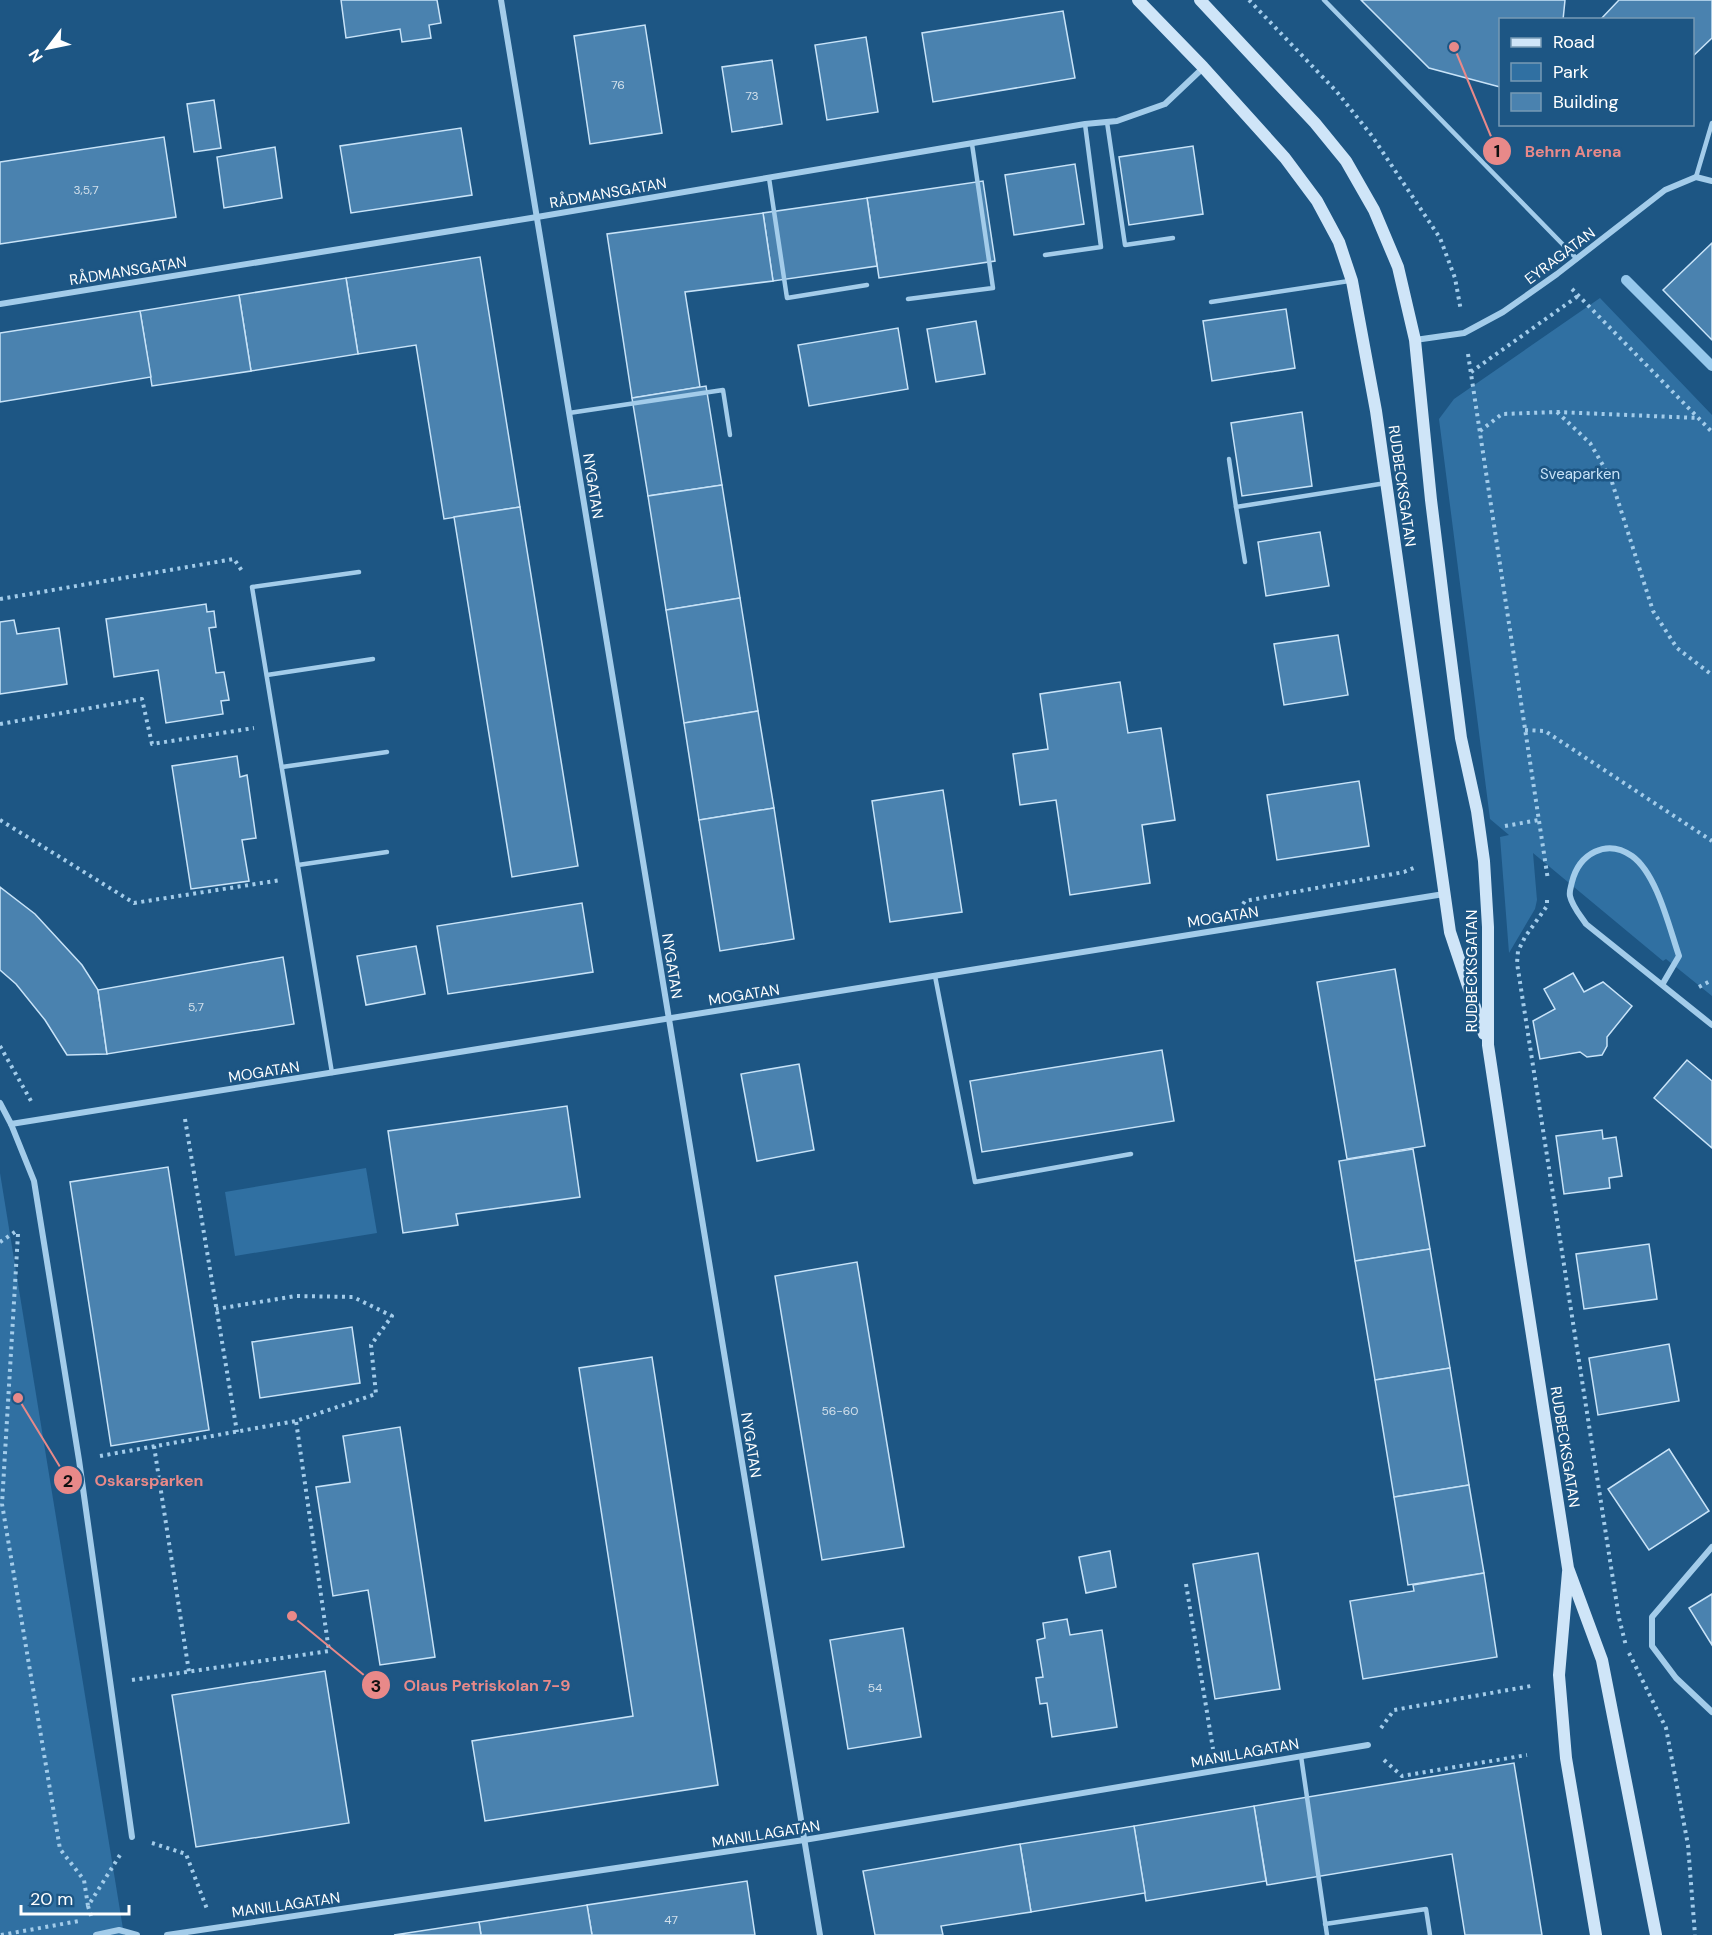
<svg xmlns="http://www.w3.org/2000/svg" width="1712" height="1935" font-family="'DM Sans',sans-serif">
	<rect width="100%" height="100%" fill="#1d5684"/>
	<g fill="#3070a2">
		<polygon points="1600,298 1712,415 1712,996 1666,959 1663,961 1533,853 1537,900 1535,909 1509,953 1500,837 1509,835 1490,819 1439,419 1454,399"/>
		<polygon points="366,1168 377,1233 235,1256 225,1192"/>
		<polygon points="0,1173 124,1935 0,1935"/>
	</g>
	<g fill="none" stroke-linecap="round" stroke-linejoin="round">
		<polyline stroke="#96c8ec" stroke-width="10" points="1626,280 1712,366"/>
	</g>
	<g fill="#4a82af" stroke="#c8e3f8" stroke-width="1.5">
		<polygon points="341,0 437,0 441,23 429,25 431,38 402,42 400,29 346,38"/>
		<polygon points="1361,0 1565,0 1563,20 1500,20 1500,87 1429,68"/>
		<polygon points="1619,0 1712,0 1712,38 1692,57 1692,20 1600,20"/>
		<polygon points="1063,11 1075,78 933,102 922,33"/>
		<polygon points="645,25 662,133 590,144 574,36"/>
		<polygon points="866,37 878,112 827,120 815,45"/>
		<polygon points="772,60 782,124 732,132 722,67"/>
		<polygon points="214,100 221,148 194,152 187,104"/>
		<polygon points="461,128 472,195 351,213 340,146"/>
		<polygon points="164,137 176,217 0,244 0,162"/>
		<polygon points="1193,146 1203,214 1129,225 1119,157"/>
		<polygon points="275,147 282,198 224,208 217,157"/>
		<polygon points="1075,164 1084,224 1014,235 1005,175"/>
		<polygon points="983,181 995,261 879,278 867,198"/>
		<polygon points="867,198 877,266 773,281 763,213"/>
		<polygon points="763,213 773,281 685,292 700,387 632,398 607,234"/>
		<polygon points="1712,243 1712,340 1663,290"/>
		<polygon points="480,257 520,507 444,519 416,345 358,354 346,278"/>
		<polygon points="346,278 358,354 251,371 239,295"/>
		<polygon points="239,295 251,371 152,386 140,311"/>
		<polygon points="1286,309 1295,368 1212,381 1203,321"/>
		<polygon points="140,311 151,377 0,402 0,333"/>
		<polygon points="976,321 985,374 936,382 927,329"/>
		<polygon points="898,328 908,389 809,406 798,345"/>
		<polygon points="706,386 722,485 648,496 632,398"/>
		<polygon points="1302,412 1312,486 1242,496 1231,423"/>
		<polygon points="722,485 740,598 666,610 648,496"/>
		<polygon points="520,507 578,866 512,877 454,517"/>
		<polygon points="1320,532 1329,586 1266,596 1258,542"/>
		<polygon points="740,598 758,711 684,723 666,610"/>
		<polygon points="206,604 207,612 214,611 216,627 209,628 216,673 224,672 229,700 221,701 223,714 166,723 158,670 114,677 106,619"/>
		<polygon points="14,620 17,634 59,628 67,684 0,694 0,622"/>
		<polygon points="1338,635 1348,695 1284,705 1274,644"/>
		<polygon points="1120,682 1128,733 1161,728 1175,820 1142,825 1150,883 1070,895 1056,800 1020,805 1013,754 1048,749 1040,694"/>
		<polygon points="758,711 774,808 699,820 684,723"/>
		<polygon points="237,756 240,777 247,775 256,838 242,840 249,881 191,889 172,766"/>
		<polygon points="1359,781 1369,846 1277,860 1267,795"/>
		<polygon points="943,790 962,912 890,922 872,801"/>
		<polygon points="774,808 794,939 720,951 699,820"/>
		<polygon points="0,887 35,914 82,965 98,990 107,1054 67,1055 45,1020 16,984 0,970"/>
		<polygon points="582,903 593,972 448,994 437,926"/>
		<polygon points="416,946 425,994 366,1005 357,956"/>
		<polygon points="283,957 294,1024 107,1054 98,990"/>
		<polygon points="1395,969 1425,1146 1347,1159 1317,982"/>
		<polygon points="1573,973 1584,992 1603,982 1632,1006 1607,1037 1607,1046 1602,1055 1587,1057 1580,1052 1540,1059 1533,1021 1555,1009 1544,989"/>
		<polygon points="1162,1050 1174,1121 982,1152 970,1081"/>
		<polygon points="1687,1060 1712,1081 1712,1148 1654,1098"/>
		<polygon points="799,1064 814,1150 757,1161 741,1074"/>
		<polygon points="567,1106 580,1197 456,1214 458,1225 403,1233 388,1131"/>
		<polygon points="1602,1130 1603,1139 1616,1137 1622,1176 1609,1178 1610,1188 1564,1194 1556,1136"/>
		<polygon points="1413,1149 1430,1249 1355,1261 1339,1161"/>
		<polygon points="168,1167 209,1430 111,1446 70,1182"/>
		<polygon points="1649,1244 1657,1299 1584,1309 1576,1254"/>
		<polygon points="1430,1249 1450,1368 1375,1380 1355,1261"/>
		<polygon points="857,1262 904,1547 822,1560 775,1276"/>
		<polygon points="352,1327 360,1383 260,1398 252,1342"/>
		<polygon points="1669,1344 1679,1401 1598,1415 1589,1358"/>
		<polygon points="652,1357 718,1785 485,1821 472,1741 633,1716 579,1368"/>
		<polygon points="1450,1368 1469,1485 1394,1497 1375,1380"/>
		<polygon points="400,1427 435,1657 380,1665 368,1590 333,1596 316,1487 350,1482 343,1436"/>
		<polygon points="1669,1449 1709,1511 1649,1550 1608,1489"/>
		<polygon points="1469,1485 1484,1573 1408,1585 1394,1497"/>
		<polygon points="1110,1551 1116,1587 1086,1593 1079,1557"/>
		<polygon points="1258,1553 1280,1689 1215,1699 1193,1564"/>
		<polygon points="1484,1573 1497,1657 1363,1679 1350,1601 1414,1591 1413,1585"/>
		<polygon points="1712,1594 1712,1645 1689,1608"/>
		<polygon points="1067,1619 1070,1635 1102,1630 1117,1727 1052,1737 1047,1703 1040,1704 1036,1678 1043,1677 1037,1640 1045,1638 1043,1623"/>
		<polygon points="903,1628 921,1737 848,1749 830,1640"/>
		<polygon points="325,1671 349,1823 196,1847 172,1695"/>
		<polygon points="1514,1763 1542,1935 1465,1935 1452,1854 1267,1885 1254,1806"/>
		<polygon points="1254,1806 1266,1881 1146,1901 1134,1826"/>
		<polygon points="1134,1826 1145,1893 1031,1912 1020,1844"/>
		<polygon points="1020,1844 1031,1912 941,1926 943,1935 875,1935 863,1871"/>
		<polygon points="747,1881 755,1935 592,1935 587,1905"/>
		<polygon points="587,1905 592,1935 481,1935 479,1922"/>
		<polygon points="479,1922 481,1935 394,1935"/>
	</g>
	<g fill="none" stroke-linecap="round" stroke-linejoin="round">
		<g stroke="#a3ccea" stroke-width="4" stroke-dasharray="3 4.5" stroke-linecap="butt">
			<polyline points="1249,0 1337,92 1372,136 1440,238 1455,278 1461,311"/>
			<polyline points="1572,289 1712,432"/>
			<polyline points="1468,354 1548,880"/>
			<polyline points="1471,372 1578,296"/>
			<polyline points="1557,412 1590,443 1611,479 1653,611 1677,648 1712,675"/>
			<polyline points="1480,431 1502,414 1557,412 1698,418"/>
			<polyline points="0,599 234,559 242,571"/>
			<polyline points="0,724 142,699 152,744 254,728"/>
			<polyline points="1525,730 1545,731 1712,841"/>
			<polyline points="0,820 134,903 281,880"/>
			<polyline points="1505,826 1539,820"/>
			<polyline points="1547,900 1547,906 1525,937 1518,951 1517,963 1619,1618 1626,1646"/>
			<polyline points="1243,904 1245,901 1404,872 1416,867"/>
			<polyline points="1699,987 1712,980"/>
			<polyline points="0,1046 31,1101"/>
			<polyline points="185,1119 237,1432"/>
			<polyline points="18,1234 2,1504 60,1849 84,1880 88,1906"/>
			<polyline points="0,1242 18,1230"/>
			<polyline points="154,1446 189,1672"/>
			<polyline points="100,1456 296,1421 376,1394 371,1345 392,1316 353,1297 296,1296 216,1309"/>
			<polyline points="1186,1584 1213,1749"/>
			<polyline points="1629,1653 1666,1728 1688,1845 1695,1935"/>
			<polyline points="132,1680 329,1651 296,1421"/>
			<polyline points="1381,1728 1394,1710 1531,1686"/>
			<polyline points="1384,1760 1402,1776 1527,1755"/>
			<polyline points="152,1843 186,1854 207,1909"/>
			<polyline points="91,1916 88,1906 120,1855"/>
			<polyline points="1,1935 79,1921"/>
		</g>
		<g stroke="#a3ccea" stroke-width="4.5">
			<polyline points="1324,0 1577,259"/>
			<polyline points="1107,122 1125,245 1173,238"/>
			<polyline points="1696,177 1712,123"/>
			<polyline points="769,178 787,298 867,285"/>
			<polyline points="1045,255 1101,247 1085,124"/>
			<polyline points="908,299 993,288 972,144"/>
			<polyline points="1211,302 1349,281"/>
			<polyline points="569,413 723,390 730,435"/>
			<polyline points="1229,459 1236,507"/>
			<polyline points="1245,562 1236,507 1386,483"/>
			<polyline points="267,675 373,659"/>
			<polyline points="282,767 387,752"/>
			<polyline points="298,865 387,852"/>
			<polyline points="935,976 975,1182 1131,1154"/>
			<polyline points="332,1073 252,587 359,572"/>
			<polyline points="1301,1756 1327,1935"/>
			<polyline points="1325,1924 1426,1909 1430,1935"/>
		</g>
		<g stroke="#a3ccea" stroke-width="6">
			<polyline points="501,0 820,1935"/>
			<polyline points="0,304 537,217 1085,124 1117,121 1165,104 1203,68"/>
			<polyline points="1415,340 1464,333 1503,312 1557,274 1665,190 1696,177 1712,181"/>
			<path d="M1662,985L1679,956C1669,927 1657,874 1632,856C1606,838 1579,854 1572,882C1571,887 1569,891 1570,896C1572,906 1580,915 1586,924L1712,1025"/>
			<polyline points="0,1103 11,1124 34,1181 79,1460 132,1837"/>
			<polyline points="11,1124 1444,894"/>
			<polyline points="1712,1547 1652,1617 1652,1646 1676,1678 1712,1712"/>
			<polyline points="96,1935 119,1930 137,1935"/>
			<polyline points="167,1935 804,1840 1368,1745"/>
		</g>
		<g stroke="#cfe5f8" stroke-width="12">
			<polyline points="1138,0 1203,67 1285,158 1317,201 1339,242 1352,281 1376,411 1450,932 1484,1034"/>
			<polyline points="1200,0 1315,123 1346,161 1374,210 1398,267 1415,340 1431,500 1446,622 1461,738 1477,811 1484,861 1488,927 1488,1045 1520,1258 1568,1568 1602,1660 1656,1935"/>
			<polyline points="1568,1572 1559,1675 1566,1758 1596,1935"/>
		</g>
	</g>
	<g text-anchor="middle" stroke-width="5" stroke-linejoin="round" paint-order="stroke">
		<g font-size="12" fill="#d2e0eb">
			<text x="618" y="89">76</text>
			<text x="752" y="100">73</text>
			<text x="86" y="194">3,5,7</text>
			<text x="196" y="1011">5,7</text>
			<text x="840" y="1415">56-60</text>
			<text x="875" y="1692">54</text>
			<text x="671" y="1924">47</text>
		</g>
		<g font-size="15" fill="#fff" stroke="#1d5684">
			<text transform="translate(608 193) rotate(-10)" y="5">RÅDMANSGATAN</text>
			<text transform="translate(1560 256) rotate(-37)" y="5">EYRAGATAN</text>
			<text transform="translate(128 271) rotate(-9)" y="5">RÅDMANSGATAN</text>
			<text transform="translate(593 486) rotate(81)" y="5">NYGATAN</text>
			<text transform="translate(1402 486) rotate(82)" y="5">RUDBECKSGATAN</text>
			<text transform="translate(1223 917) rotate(-9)" y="5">MOGATAN</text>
			<text transform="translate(672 966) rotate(81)" y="5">NYGATAN</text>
			<text transform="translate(1472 971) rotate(-90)" y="5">RUDBECKSGATAN</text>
			<text transform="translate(744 995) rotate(-9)" y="5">MOGATAN</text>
			<text transform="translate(264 1072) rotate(-9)" y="5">MOGATAN</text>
			<text transform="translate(751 1445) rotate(81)" y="5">NYGATAN</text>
			<text transform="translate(1565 1447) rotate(81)" y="5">RUDBECKSGATAN</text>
			<text transform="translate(1245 1753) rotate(-10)" y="5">MANILLAGATAN</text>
			<text transform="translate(766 1834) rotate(-9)" y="5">MANILLAGATAN</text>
			<text transform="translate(286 1905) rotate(-8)" y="5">MANILLAGATAN</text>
		</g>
		<g font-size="15" fill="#c8e3f8" stroke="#1d5684">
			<text x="1580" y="479">Sveaparken</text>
		</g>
	</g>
	<path fill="none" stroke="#e88989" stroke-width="2" d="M1454 47L1497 151M18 1398L68 1480M292 1616L376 1685"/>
	<g fill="#e88989" stroke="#1d5684" stroke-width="2">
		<circle cx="1454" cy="47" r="6"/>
		<circle cx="18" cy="1398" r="6"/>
		<circle cx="292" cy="1616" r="6"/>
		<circle cx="1497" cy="151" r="15"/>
		<circle cx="68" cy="1480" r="15"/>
		<circle cx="376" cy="1685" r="15"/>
	</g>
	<g font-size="18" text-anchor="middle" font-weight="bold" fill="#111">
		<text x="1497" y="157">1</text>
		<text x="68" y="1487">2</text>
		<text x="376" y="1692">3</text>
	</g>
	<g font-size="16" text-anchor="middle" font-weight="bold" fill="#e88989" stroke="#1d5684" stroke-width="5" stroke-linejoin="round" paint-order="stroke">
		<text x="1573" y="157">Behrn Arena</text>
		<text x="149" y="1486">Oskarsparken</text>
		<text x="487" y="1691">Olaus Petriskolan 7-9</text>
	</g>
	<rect x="1499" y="18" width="195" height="108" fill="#1d5684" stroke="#779ab5" stroke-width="1.5"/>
	<rect x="1511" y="38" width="30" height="9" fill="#cfe5f8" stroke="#779ab5" stroke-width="1.5"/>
	<text x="1553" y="48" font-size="18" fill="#ffffff">Road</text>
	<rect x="1511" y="63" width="30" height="18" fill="#3070a2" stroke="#779ab5" stroke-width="1.5"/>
	<text x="1553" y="78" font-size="18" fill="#ffffff">Park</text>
	<rect x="1511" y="93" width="30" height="18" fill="#4a82af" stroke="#779ab5" stroke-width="1.5"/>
	<text x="1553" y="108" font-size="18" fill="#ffffff">Building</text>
	<g transform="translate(48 48) rotate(238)" stroke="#1d5684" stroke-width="4.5" paint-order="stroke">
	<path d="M0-4.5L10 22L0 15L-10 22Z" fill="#ffffff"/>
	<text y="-9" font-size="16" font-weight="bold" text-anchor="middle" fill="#ffffff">N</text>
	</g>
	<path d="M21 1905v9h108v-9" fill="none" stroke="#ffffff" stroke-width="3"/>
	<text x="30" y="1905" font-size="18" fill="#ffffff" stroke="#1d5684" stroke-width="4.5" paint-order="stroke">20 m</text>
</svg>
